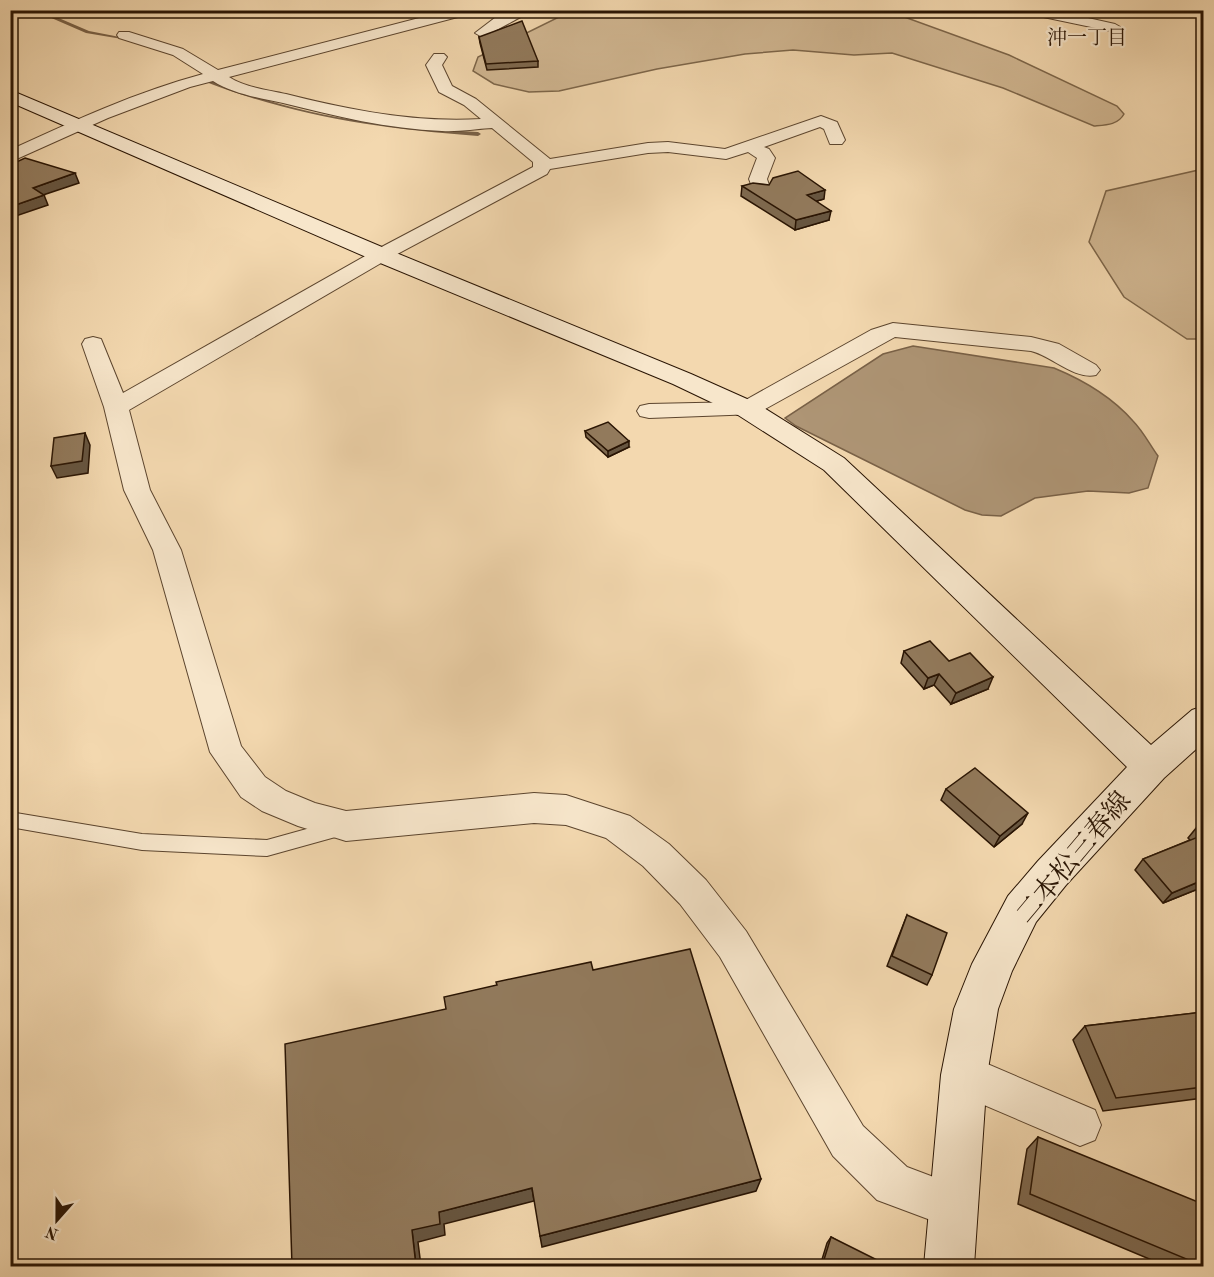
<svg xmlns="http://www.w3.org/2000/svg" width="1214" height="1277" font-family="'Old Standard TT','Noto Serif JP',serif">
	<rect width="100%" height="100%" fill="#f3d8af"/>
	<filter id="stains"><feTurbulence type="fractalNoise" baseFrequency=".00333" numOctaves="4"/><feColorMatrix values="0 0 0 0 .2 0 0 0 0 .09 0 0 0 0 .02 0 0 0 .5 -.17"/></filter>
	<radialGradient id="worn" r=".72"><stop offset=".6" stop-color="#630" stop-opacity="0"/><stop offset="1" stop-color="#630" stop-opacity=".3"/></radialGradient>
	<g fill="#d1b792" stroke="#7d664a" stroke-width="1.5">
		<path d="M571,11H888L1009,55L1117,106L1124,114C1118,125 1106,125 1094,126L1003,88L892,53L854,55L793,50L745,54L657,69L559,91L529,92L494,84L473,71L478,57Z"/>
		<polygon points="1203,169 1203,339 1187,339 1124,297 1089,242 1106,191"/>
	</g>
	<path fill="#ae9575" stroke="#796147" stroke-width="1.5" d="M913,346L1054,368C1083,380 1112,397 1133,421C1143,431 1150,445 1158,456L1148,488L1129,493L1088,491L1035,498L1001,516L982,515L965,510L796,426L785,418L883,354Z"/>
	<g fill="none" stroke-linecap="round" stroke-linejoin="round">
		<g fill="#796147" fill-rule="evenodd">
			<polygon points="40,10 89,31 130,39 128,40 86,33 33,10"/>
			<path d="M208,80C230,87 251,96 273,102C340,122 409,128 478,132L481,134L478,136C381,129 297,117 206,82V81Z"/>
		</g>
		<g stroke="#5c452e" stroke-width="2">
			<polygon id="lane" points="10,812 142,834 267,840 339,820 345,823 348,828 345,833 339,836 267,856 142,850 10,827"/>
		</g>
		<g stroke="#5c452e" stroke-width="2">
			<g id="street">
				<path d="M450,10H475L473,13L229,77C244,87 267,90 286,94C350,110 414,123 481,119L464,105L439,92L426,65L434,54H444L447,57L442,65L452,86L476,99L550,159L648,143L668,142L725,149L821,116L837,122L845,140L842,144H830L824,129L820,127L764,147L769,149L775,158L767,179L770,188L768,192H754L749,179L757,158L748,152L726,159L668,152L648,153L550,169L547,174L388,259L129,410L150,490L181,550L241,746L265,777L286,791L315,803L346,811L534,793L566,795L630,816L669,844L706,880L746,931L863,1126L907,1167L968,1190L974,1206L968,1222L952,1228L877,1200L833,1156L720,957L680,904L643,866L606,838L566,825L534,823L346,841L298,826L262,811L241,797L210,752L153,550L124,490L104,407L82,344L85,339L93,337L101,339L123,393L374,251L533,167V162L492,128C475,129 458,132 442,131C388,129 335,116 283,103C260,98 233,94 213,81L190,87L108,118L10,162V150C73,121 136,92 203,74L173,55L119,38L117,35L119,32H129L183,49L218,70Z"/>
				<path d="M512,10H532C529,13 486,36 482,37L475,33L496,17Z"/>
				<polygon points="1022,10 1052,10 1115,24 1122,28 1115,32 1029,14"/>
				<path d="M893,323L1031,337L1059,344L1096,365L1100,370L1096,375C1074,380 1052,356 1031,351L895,337L756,414L649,418L640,416L637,411L640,406L649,404L742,402L871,330Z"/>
				<polygon points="964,1054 1095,1110 1101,1125 1095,1140 1080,1146 949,1090 943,1075 949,1060"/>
			</g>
		</g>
		<g stroke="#291403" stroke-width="2">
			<polygon id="secondary" points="10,90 389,250 691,374 756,403 844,458 1151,745 1192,710 1204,706 1204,742 1164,778 1066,885 1036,922 1012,971 998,1009 987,1075 974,1266 924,1266 941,1075 954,1009 972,964 1008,896 1038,861 1127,767 824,470 738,415 673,384 373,260 10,102"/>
		</g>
		<use href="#lane" fill="#f7e6cb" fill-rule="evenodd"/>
		<use href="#street" fill="#f7e6cb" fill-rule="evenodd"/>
		<use href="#secondary" fill="#f7e6cb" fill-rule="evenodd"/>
		<polyline stroke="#291403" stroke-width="2" stroke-dasharray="5 5" stroke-linecap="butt" points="10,18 39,10"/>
	</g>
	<g fill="#7e694f" stroke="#291403" stroke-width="1.5">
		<polygon points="479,37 538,61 538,67 487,70 480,43"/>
		<polygon points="742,186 824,199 817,201 829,220 795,230 741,196"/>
		<polygon points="585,431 629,447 608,457 586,437"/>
		<polygon points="904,651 949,661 988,689 951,704 934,685 924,689 901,663"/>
		<polygon points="946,789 1022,824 994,847 941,800"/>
		<polygon points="1203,825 1203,887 1163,903 1135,870 1143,859 1190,840 1188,838 1197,827"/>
		<polygon points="907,915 932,975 927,985 887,966"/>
		<polygon points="1203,1012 1203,1098 1103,1111 1073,1040 1085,1026"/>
		<polygon points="1038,1137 1203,1266 1166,1266 1018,1204 1027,1149"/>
		<polygon points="831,1237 880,1266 820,1266 827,1243"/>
	</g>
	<g fill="#665540" stroke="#291403" stroke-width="1.5">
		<polygon points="75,173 79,183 37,197 33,188"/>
		<polygon points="825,190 824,199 806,204 807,195"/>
		<polygon points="44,195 48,205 10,218 10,207"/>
		<polygon points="831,211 829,220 795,230 796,220"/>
		<polygon points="85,433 90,445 88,473 57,478 51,466"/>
		<polygon points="629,441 629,447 608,457 608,451"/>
		<polygon points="939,674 934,685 924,689 928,678"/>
		<polygon points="993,677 988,689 951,704 956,693"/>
		<polygon points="1028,813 1022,824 994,847 1000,836"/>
		<polygon points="1203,880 1203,887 1163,903 1172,893"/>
		<polygon points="761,1179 756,1191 542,1247 540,1236"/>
		<polygon points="532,1188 534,1201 444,1224 445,1235 418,1242 421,1266 416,1266 412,1230 439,1212"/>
	</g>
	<g fill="#927a5c" stroke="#291403" stroke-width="1.5">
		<polygon points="522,21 538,61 486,64 479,37"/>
		<polygon points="25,158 75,173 33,188 44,195 10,207 10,165"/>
		<polygon points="798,171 825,190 807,195 831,211 796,220 742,186 753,183 769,185 773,178"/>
		<polygon points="608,422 629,441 608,451 585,431"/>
		<polygon points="85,433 82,461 51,466 54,438"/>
		<polygon points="930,641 949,661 970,653 993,677 956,693 939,674 928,678 904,651"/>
		<polygon points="975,768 1028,813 1000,836 946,789"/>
		<polygon points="1203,825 1203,835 1197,827"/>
		<polygon points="1203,835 1203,880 1172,893 1143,859"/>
		<polygon points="907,915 947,933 932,975 892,956"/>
		<polygon points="690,949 761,1179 540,1236 532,1188 439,1212 440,1224 412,1230 416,1266 292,1266 285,1044 446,1009 444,997 497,985 496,982 591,962 593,970"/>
		<polygon points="1203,1012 1203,1087 1116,1098 1085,1026"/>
		<polygon points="1038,1137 1203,1204 1203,1266 1030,1194"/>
		<polygon points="831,1237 881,1262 880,1266 822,1266"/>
	</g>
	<g text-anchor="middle" stroke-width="4.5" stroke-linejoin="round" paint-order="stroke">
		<g font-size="20" fill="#291403" stroke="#f7e6cb">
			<text x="1087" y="44">沖一丁目</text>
		</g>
		<g font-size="27" fill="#291403" stroke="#f7e6cb">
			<text transform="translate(1073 857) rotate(-50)" y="9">二本松三春線</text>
		</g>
	</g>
	<rect width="1214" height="1277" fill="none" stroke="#f3d8af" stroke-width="36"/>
	<rect x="12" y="12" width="1190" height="1253" fill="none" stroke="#291403" stroke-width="3"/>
	<rect x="18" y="18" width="1178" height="1241" fill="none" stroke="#291403" stroke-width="1.5"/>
	<g transform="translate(57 1220) rotate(201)" stroke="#f7e6cb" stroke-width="4.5" paint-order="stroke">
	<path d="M0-4.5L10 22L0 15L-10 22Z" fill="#291403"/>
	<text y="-9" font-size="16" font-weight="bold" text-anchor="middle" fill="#291403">N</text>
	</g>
	<rect width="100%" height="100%" filter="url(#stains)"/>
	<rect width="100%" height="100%" fill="url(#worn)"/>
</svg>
